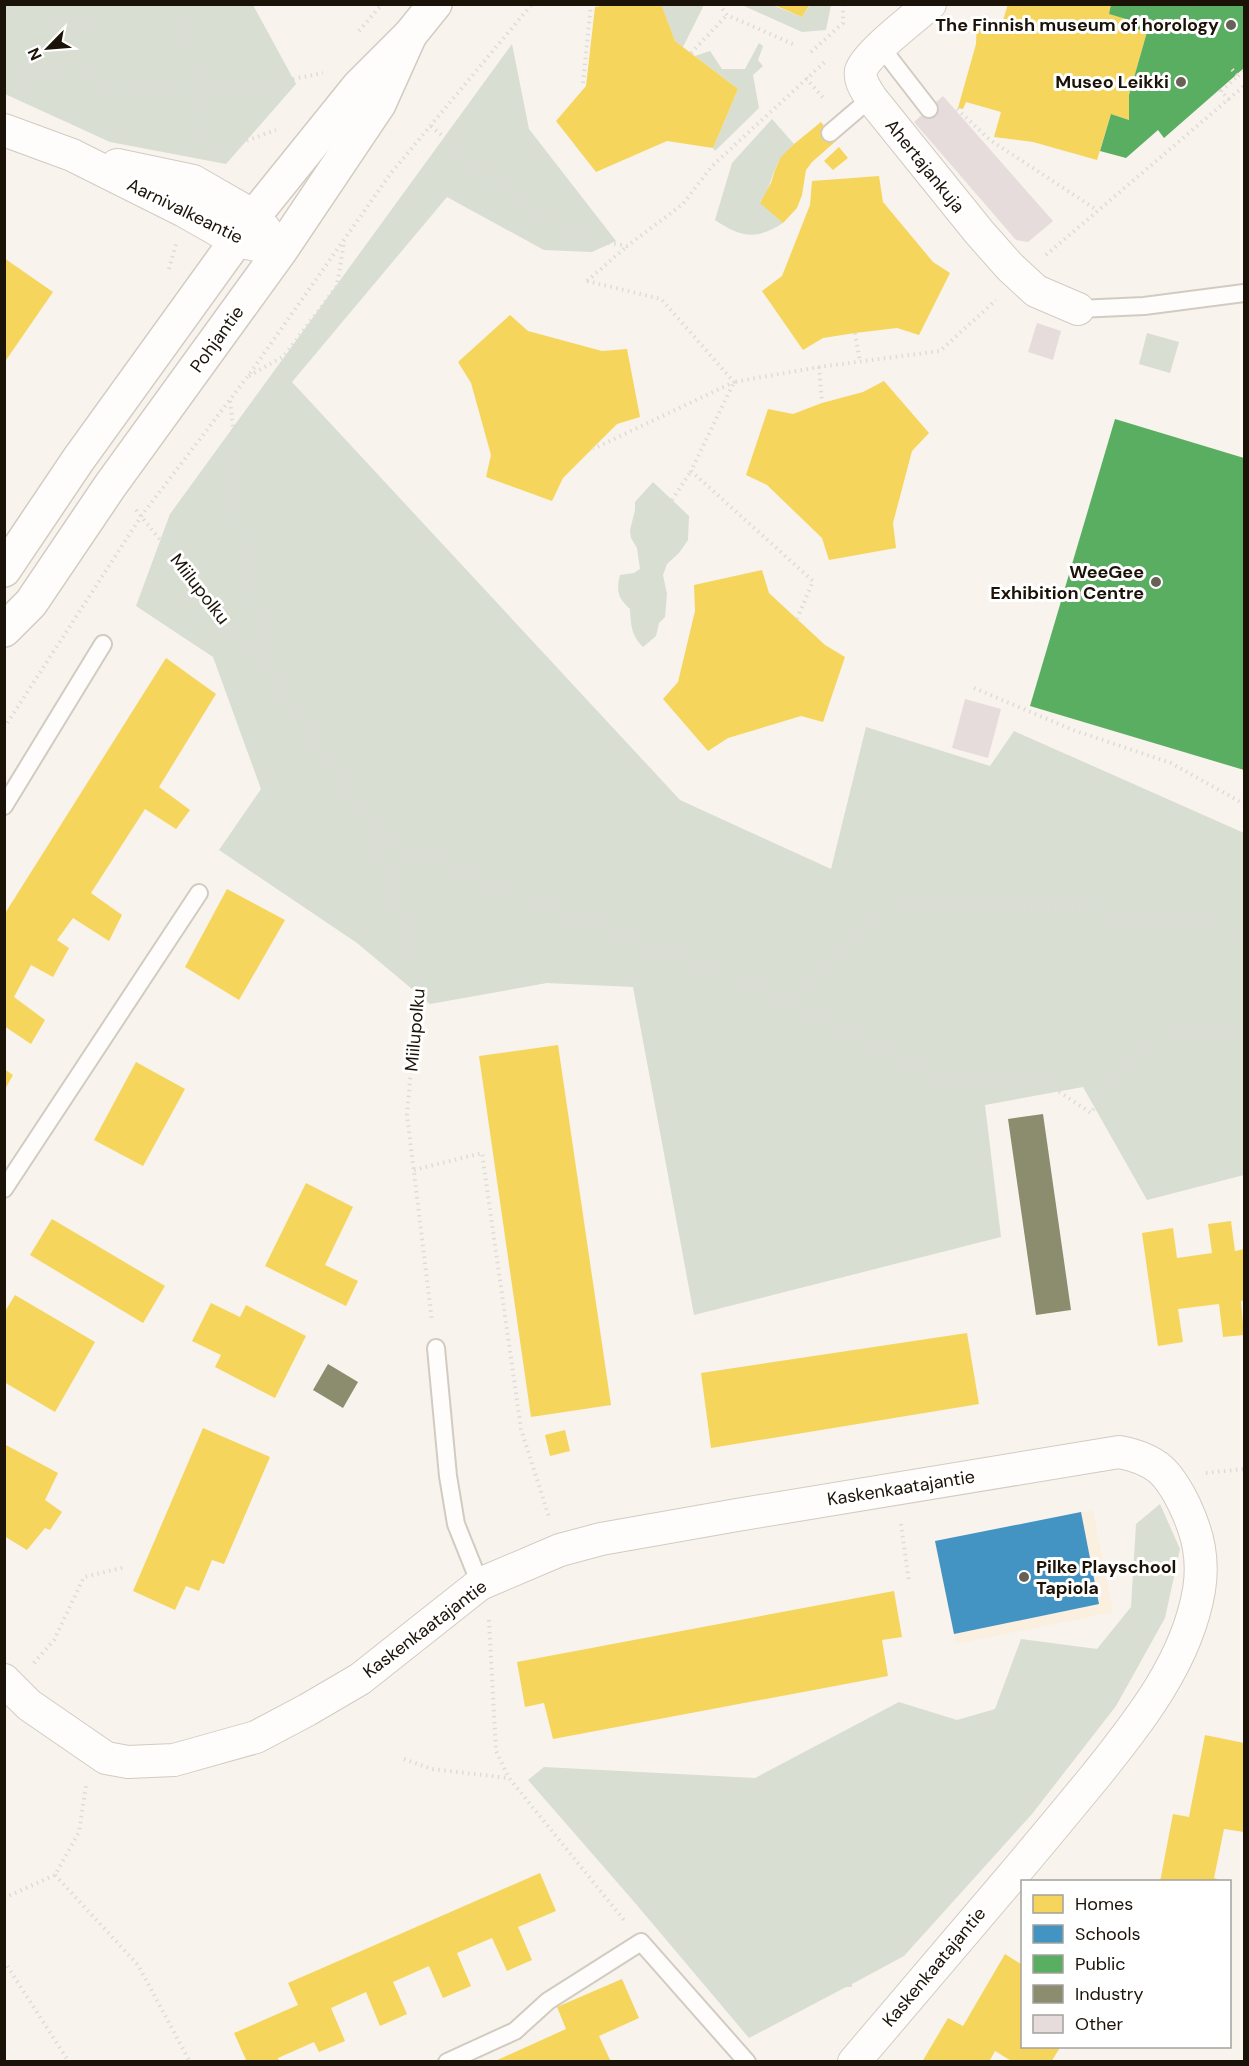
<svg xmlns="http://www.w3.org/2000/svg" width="1249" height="2066" font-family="'DM Sans',sans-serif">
	<rect width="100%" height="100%" fill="#f8f3ec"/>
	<polygon fill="#fbefdf" points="1093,1510 1113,1612 956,1644 935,1542"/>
	<g fill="#d8ded1">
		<polygon points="5,4 253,5 296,84 226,164 110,142 5,94"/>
		<polygon points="661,5 701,5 703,7 683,47 675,41"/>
		<polygon points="742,5 772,5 802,17 810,5 831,5 826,30 802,32"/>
		<polygon points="759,43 763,46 758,60 763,66 753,75 759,108 715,151 713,148 738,89 695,56 710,51 722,69 745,69"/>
		<polygon points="512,44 529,129 616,241 592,252 544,250 447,197 292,382 680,800 831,869 866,727 990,766 1014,731 1244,833 1244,1175 1147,1200 1083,1087 985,1105 1001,1237 694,1315 633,987 547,983 430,1004 357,943 219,850 261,789 213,657 136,606 170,514"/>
		<path d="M772,119L794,144C787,152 780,158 776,167C770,180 769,192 760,202L783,223C756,240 742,238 715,220L732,163Z"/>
		<polygon points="1147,333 1179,342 1170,373 1139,364"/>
		<path d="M653,482L689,516L688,540L679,553L667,564L663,575L667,594L665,617L659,623L656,636L643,647C631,635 631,625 630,609C618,598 616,591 620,575L634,573L640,569L637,548L631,538L630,530L635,510V502Z"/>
		<polygon points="1160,1504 1180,1549 1165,1618 1116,1706 1032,1814 904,1956 852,1984 852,1987 846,1987 749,2038 636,1904 528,1780 544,1767 755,1778 899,1702 957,1720 995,1709 1021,1639 1097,1649 1131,1607 1136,1524"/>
	</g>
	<g fill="#f6d55c">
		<polygon points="613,4 661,4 675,41 738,89 713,148 667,141 596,172 556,121 586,86 595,7"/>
		<polygon points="772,4 810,4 802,17"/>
		<polygon points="1008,4 1111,4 1109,14 1139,23 1137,29 1147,32 1129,95 1129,120 1111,114 1097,160 1033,142 994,137 1001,112 966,102 963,109 958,108 976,44 977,20 1001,27"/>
		<polygon points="821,122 836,141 812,162 806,170 802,195 797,208 783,223 760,203 771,183 775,170 781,157 794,144"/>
		<polygon points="839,147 848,158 833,170 824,161"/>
		<polygon points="879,176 883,202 933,262 950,273 919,335 897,328 855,333 823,338 803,350 762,291 782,276 810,205 812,181"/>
		<polygon points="4,258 53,292 4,363"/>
		<polygon points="510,315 528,331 602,351 627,349 640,417 617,424 563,478 552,501 486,477 491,455 471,383 458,362"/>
		<polygon points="884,381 929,433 912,451 893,523 896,548 829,560 822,538 767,485 746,475 768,409 793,414 822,403 863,392"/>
		<polygon points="762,570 769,593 825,645 845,657 823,722 801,716 728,738 708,751 663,699 678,682 695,611 694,585"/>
		<polygon points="166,658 216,694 159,787 190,810 176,829 145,809 91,893 122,915 109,941 73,918 57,940 69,948 53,977 31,965 14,997 45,1020 31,1044 4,1026 4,915"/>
		<polygon points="227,889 285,920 239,1000 185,967"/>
		<polygon points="558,1045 611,1405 531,1417 479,1056"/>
		<polygon points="136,1062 185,1089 143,1166 94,1140"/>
		<polygon points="4,1069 13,1075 4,1091"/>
		<polygon points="306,1183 353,1207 325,1265 358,1281 346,1306 265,1266"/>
		<polygon points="52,1219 165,1286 143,1323 30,1255"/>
		<polygon points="1231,1221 1235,1251 1244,1249 1244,1301 1241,1301 1244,1335 1223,1337 1219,1304 1178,1309 1183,1342 1158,1346 1142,1233 1173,1228 1177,1258 1212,1253 1208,1224"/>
		<polygon points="15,1295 95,1342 55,1412 4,1382 4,1313"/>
		<polygon points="211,1303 240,1317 246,1305 306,1336 275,1398 215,1367 221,1355 192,1341"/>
		<polygon points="967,1333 979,1404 711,1448 701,1373"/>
		<polygon points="203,1428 270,1457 224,1564 212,1560 199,1591 186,1586 175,1610 133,1591"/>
		<polygon points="565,1430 570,1451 550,1456 545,1435"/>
		<polygon points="4,1444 58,1473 45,1500 62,1512 50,1530 45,1528 27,1550 4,1536"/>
		<polygon points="894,1591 902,1637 882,1640 888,1676 553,1739 544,1703 525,1707 517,1662"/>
		<polygon points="1205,1735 1244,1743 1244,1832 1224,1829 1214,1878 1226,1882 1160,1882 1173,1814 1189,1817"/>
		<polygon points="540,1873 556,1911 518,1927 532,1960 507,1971 492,1938 457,1953 471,1986 443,1998 429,1966 393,1982 407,2014 380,2026 366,1992 331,2008 345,2041 319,2052 314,2042 278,2058 279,2062 247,2062 234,2033 298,2005 288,1983"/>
		<polygon points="1005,1954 1021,1964 1022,1962 1022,2046 1061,2046 1051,2062 1013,2062 995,2051 989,2062 922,2062 948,2018 963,2026"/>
		<polygon points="622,1979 639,2018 599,2036 611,2062 493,2062 566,2029 557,2007"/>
	</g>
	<polygon fill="#4393c3" points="1081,1512 1099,1604 954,1634 935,1541"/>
	<g fill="#5aae61">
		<polygon points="1111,4 1244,4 1244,68 1164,138 1158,130 1126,158 1100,151 1111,114 1129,120 1129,95 1147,32 1137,29 1139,23 1109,14"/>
		<polygon points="1115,419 1244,458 1244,770 1030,706"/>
	</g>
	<g fill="#8c8c6e">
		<polygon points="1043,1114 1071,1310 1036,1315 1008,1119"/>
		<polygon points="328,1364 358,1382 343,1408 313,1390"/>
	</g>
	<g fill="#e6dcdb">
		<polygon points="943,96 1053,221 1028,242 1016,240 914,122"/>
		<polygon points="1037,323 1061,331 1053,360 1028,352"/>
		<polygon points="965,699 1001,709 988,758 952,748"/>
	</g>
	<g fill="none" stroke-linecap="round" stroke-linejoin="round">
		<g stroke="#d2cbc2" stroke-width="20">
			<g id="service">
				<polyline points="881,47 929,109"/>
				<polyline points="830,133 871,98"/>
				<polyline points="1078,309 1144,306 1244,293"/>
				<polyline points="4,806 103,644"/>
				<polyline points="4,1189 199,893"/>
				<polyline points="436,1348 448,1476 456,1524 480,1584"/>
				<polyline points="447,2062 515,2031 548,2001 641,1942 747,2062"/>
			</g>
		</g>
		<g stroke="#d2cbc2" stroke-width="34">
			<g id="minor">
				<path d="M930,4C915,17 865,55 861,71C859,81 867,91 871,98L979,232L1010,267L1036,291L1078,309"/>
				<polyline points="4,130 72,155 184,211 237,241 281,250"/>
				<polyline points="117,165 193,181 254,216 271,237"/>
				<path d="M4,1680L29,1705L106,1758L128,1762L174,1760L256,1737L307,1710L360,1679L480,1584L560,1550L601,1539L737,1515L1119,1452C1157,1459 1169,1473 1185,1506C1198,1534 1204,1559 1199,1590C1187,1661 1140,1720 1097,1774C1069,1808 1041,1842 1013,1875C960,1937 907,1999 854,2062"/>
			</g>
		</g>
		<g stroke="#d2cbc2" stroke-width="36">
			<g id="secondary">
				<polyline points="4,570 78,460 254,216 358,87 410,35 435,4"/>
				<polyline points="4,630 31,603 110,486 281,250 379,104 410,35"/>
			</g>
		</g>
		<g stroke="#dedcda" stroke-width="4" stroke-dasharray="1.5 4.5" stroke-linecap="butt">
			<polyline points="184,4 199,98 196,146"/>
			<polyline points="719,4 727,15 795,45"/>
			<polyline points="359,31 382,4"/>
			<polyline points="811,52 843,23 843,4"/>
			<polyline points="691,53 727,15"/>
			<polyline points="4,63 38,71 199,98 323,73"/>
			<polyline points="1238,76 1244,71"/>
			<polyline points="806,78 825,100"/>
			<polyline points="583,83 591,4"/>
			<polyline points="21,99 38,71 106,4"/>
			<polyline points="1229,100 1221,91 1238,76 1230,67"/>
			<polyline points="957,109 990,140 1097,210"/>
			<polyline points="431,126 505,190 542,218 576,237 627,246 683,204 712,166 827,60"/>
			<polyline points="213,153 276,130"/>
			<polyline points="1046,255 1244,86"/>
			<polyline points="169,269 176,244"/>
			<polyline points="587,281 661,299 734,382 593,449"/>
			<polyline points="587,281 626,247"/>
			<polyline points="855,333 860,362"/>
			<polyline points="819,367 822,403"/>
			<polyline points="249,376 284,356 337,286 344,242"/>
			<polyline points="230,401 236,451 240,527 253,590 279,688"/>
			<polyline points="672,500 691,471"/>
			<polyline points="136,510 259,662 364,810 399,910 419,978 407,1115 432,1321"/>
			<polyline points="797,619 813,581 691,471 734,382 819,367 940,351 996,300"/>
			<polyline points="974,688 1073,730 1171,763 1244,804"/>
			<polyline points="4,728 142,515 248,376 391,173 532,4"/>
			<polyline points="364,811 401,846 536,902 789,1000 957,1085 1043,1081 1091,1113 1113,1075 1152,1041 1244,1025"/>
			<polyline points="789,1000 819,983 862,924 920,897 1097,912 1244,932"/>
			<polyline points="414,1170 482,1153 521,1429 549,1517"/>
			<polyline points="1206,1473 1244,1469"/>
			<polyline points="901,1524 909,1582"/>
			<polyline points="489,1620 496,1751 509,1778 624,1920"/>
			<polyline points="34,1663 54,1640 84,1577 126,1567"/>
			<polyline points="404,1759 432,1769 508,1778"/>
			<polyline points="55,1875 138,1965 190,2062"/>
			<polyline points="4,1898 55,1875 79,1832 86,1785"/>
			<polyline points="4,1961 69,2062"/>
		</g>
		<use href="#service" stroke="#fefdfc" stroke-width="16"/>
		<use href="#minor" stroke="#fefdfc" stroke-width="32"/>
		<use href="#secondary" stroke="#fefdfc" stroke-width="33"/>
	</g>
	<g fill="#686158" stroke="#fff" stroke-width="2">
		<circle cx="1231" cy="25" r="6"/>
		<circle cx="1181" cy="82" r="6"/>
		<circle cx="1156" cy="582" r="6"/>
		<circle cx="1024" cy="1577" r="6"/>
	</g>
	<g text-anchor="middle" stroke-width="6" stroke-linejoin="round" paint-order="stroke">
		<g font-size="18" font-weight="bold" fill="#1b1308" stroke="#fff" text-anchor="end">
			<text x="1219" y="31">The Finnish museum of horology</text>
			<text x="1169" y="88">Museo Leikki</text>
			<text x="1144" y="578">WeeGee<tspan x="1144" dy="21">Exhibition Centre</tspan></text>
			<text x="1036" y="1573" text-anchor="start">Pilke Playschool<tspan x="1036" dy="21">Tapiola</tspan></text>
		</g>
		<g font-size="18" fill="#1b1308" stroke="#fff">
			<text transform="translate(925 166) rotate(51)" y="6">Ahertajankuja</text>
			<text transform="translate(185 211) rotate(26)" y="6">Aarnivalkeantie</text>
			<text transform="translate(217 339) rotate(-54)" y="6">Pohjantie</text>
			<text transform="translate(200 589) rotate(52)" y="6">Miilupolku</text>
			<text transform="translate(415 1030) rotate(-85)" y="6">Miilupolku</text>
			<text transform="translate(901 1488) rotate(-9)" y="6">Kaskenkaatajantie</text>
			<text transform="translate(425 1629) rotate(-37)" y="6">Kaskenkaatajantie</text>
			<text transform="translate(934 1967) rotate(-50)" y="6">Kaskenkaatajantie</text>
		</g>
	</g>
	<rect width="1249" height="2066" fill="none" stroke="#1b1308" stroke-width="12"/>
	<rect x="1021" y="1880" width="210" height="168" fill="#ffffff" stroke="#a4a19c" stroke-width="1.5"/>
	<rect x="1033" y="1895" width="30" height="18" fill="#f6d55c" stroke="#a4a19c" stroke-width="1.5"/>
	<text x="1075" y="1910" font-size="18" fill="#1b1308">Homes</text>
	<rect x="1033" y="1925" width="30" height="18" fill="#4393c3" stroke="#a4a19c" stroke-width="1.5"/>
	<text x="1075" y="1940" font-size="18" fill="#1b1308">Schools</text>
	<rect x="1033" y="1955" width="30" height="18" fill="#5aae61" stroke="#a4a19c" stroke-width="1.5"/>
	<text x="1075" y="1970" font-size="18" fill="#1b1308">Public</text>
	<rect x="1033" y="1985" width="30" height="18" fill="#8c8c6e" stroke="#a4a19c" stroke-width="1.5"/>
	<text x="1075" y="2000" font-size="18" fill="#1b1308">Industry</text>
	<rect x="1033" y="2015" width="30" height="18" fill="#e6dcdb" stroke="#a4a19c" stroke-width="1.5"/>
	<text x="1075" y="2030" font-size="18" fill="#1b1308">Other</text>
	<g transform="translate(48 48) rotate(245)" stroke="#ffffff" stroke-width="4.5" paint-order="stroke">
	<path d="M0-4.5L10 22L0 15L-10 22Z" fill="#1b1308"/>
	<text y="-9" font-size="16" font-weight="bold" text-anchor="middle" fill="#1b1308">N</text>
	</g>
</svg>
